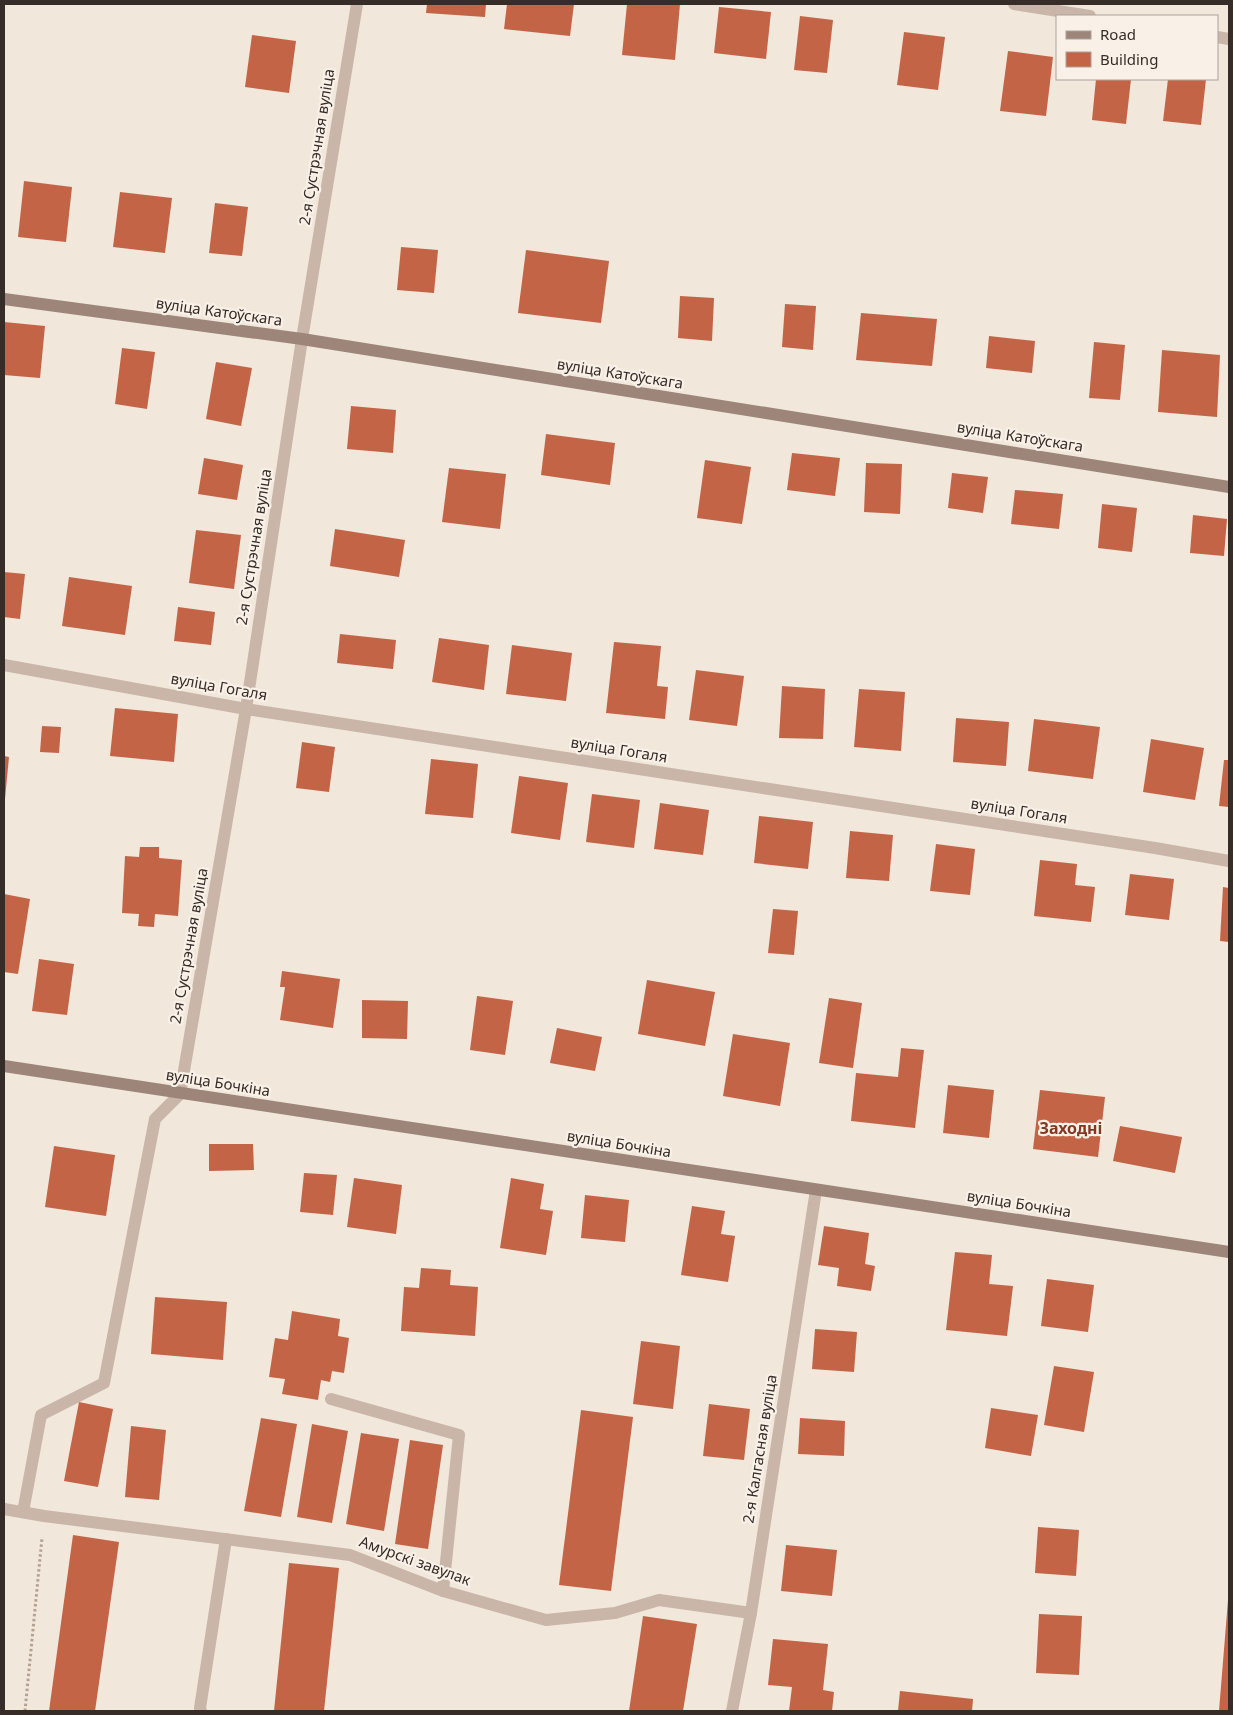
<svg xmlns="http://www.w3.org/2000/svg" width="1233" height="1715" font-family="'Noto Sans',sans-serif">
	<rect width="100%" height="100%" fill="#f1e7db"/>
	<g fill="#c36447">
		<polygon points="427,4 486,4 485,17 426,13"/>
		<polygon points="507,4 574,4 570,36 504,29"/>
		<polygon points="627,4 680,4 675,60 622,55"/>
		<polygon points="719,7 771,12 766,59 714,53"/>
		<polygon points="800,16 833,20 827,73 794,70"/>
		<polygon points="904,32 945,37 938,90 897,85"/>
		<polygon points="252,35 296,41 289,93 245,87"/>
		<polygon points="1008,51 1053,57 1046,116 1000,111"/>
		<polygon points="1096,79 1131,79 1126,124 1092,120"/>
		<polygon points="1168,79 1206,79 1201,125 1163,121"/>
		<polygon points="24,181 72,187 66,242 18,237"/>
		<polygon points="120,192 172,198 165,253 113,247"/>
		<polygon points="215,203 248,207 242,256 209,253"/>
		<polygon points="401,247 438,250 434,293 397,290"/>
		<polygon points="526,250 609,261 601,323 518,313"/>
		<polygon points="680,296 714,298 712,341 678,338"/>
		<polygon points="785,304 816,306 813,350 782,347"/>
		<polygon points="861,313 937,319 932,366 856,360"/>
		<polygon points="4,322 45,326 40,378 4,375"/>
		<polygon points="989,336 1035,341 1032,373 986,368"/>
		<polygon points="1094,342 1125,345 1120,400 1089,398"/>
		<polygon points="122,348 155,352 147,409 115,404"/>
		<polygon points="1162,350 1220,355 1217,417 1158,412"/>
		<polygon points="216,362 252,368 241,426 206,419"/>
		<polygon points="351,406 396,410 393,453 347,449"/>
		<polygon points="546,434 615,443 610,485 541,475"/>
		<polygon points="792,453 840,458 835,496 787,490"/>
		<polygon points="204,458 243,465 237,500 198,494"/>
		<polygon points="705,460 751,467 742,524 697,518"/>
		<polygon points="866,463 902,464 900,514 864,512"/>
		<polygon points="449,468 506,474 500,529 442,522"/>
		<polygon points="952,473 988,477 983,513 948,508"/>
		<polygon points="1015,490 1063,494 1059,529 1011,524"/>
		<polygon points="1102,504 1137,508 1132,552 1098,548"/>
		<polygon points="1193,515 1227,519 1224,556 1190,553"/>
		<polygon points="335,529 405,540 399,577 330,566"/>
		<polygon points="196,530 241,535 234,589 189,583"/>
		<polygon points="4,572 25,574 20,619 4,617"/>
		<polygon points="69,577 132,586 125,635 62,626"/>
		<polygon points="178,607 215,612 211,645 174,641"/>
		<polygon points="340,634 396,640 393,669 337,663"/>
		<polygon points="439,638 489,645 484,690 432,682"/>
		<polygon points="614,642 661,646 657,686 668,687 665,719 606,713"/>
		<polygon points="512,645 572,653 566,701 506,694"/>
		<polygon points="696,670 744,676 737,726 689,720"/>
		<polygon points="782,686 825,689 823,739 779,738"/>
		<polygon points="859,689 905,692 901,751 854,747"/>
		<polygon points="115,708 178,714 174,762 110,756"/>
		<polygon points="956,718 1009,722 1006,766 953,762"/>
		<polygon points="1034,719 1100,727 1093,779 1028,771"/>
		<polygon points="42,726 61,727 59,753 40,752"/>
		<polygon points="1151,739 1204,748 1195,800 1143,792"/>
		<polygon points="302,742 335,747 329,792 296,788"/>
		<polygon points="4,756 9,757 5,799 4,799"/>
		<polygon points="431,759 478,764 473,818 425,814"/>
		<polygon points="1224,760 1229,760 1229,807 1219,806"/>
		<polygon points="519,776 568,783 560,840 511,833"/>
		<polygon points="592,794 640,800 634,848 586,842"/>
		<polygon points="660,803 709,810 703,855 654,849"/>
		<polygon points="759,816 813,822 808,869 754,863"/>
		<polygon points="850,831 893,835 889,881 846,878"/>
		<polygon points="936,844 975,849 970,895 930,891"/>
		<polygon points="140,847 159,847 159,858 182,860 178,916 155,914 154,927 138,926 139,914 122,913 125,856 139,857"/>
		<polygon points="1040,860 1077,864 1075,885 1095,887 1091,922 1034,916"/>
		<polygon points="1130,874 1174,879 1169,920 1125,915"/>
		<polygon points="1223,887 1229,888 1229,942 1220,941"/>
		<polygon points="4,894 30,899 18,974 4,972"/>
		<polygon points="773,909 798,911 794,955 768,953"/>
		<polygon points="39,959 74,964 67,1015 32,1011"/>
		<polygon points="282,971 340,979 333,1028 280,1020 285,987 280,987"/>
		<polygon points="647,980 715,992 705,1046 638,1034"/>
		<polygon points="477,996 513,1001 505,1055 470,1050"/>
		<polygon points="829,998 862,1003 853,1068 819,1063"/>
		<polygon points="362,1000 408,1001 407,1039 362,1038"/>
		<polygon points="557,1028 602,1037 595,1071 550,1063"/>
		<polygon points="733,1034 790,1043 780,1106 723,1096"/>
		<polygon points="901,1048 924,1050 915,1128 851,1121 856,1073 898,1077"/>
		<polygon points="948,1085 994,1090 989,1138 943,1133"/>
		<polygon points="1040,1090 1105,1097 1098,1157 1033,1149"/>
		<polygon points="1120,1126 1182,1137 1175,1173 1113,1161"/>
		<polygon points="209,1144 253,1144 254,1170 209,1171"/>
		<polygon points="54,1146 115,1155 106,1216 45,1207"/>
		<polygon points="304,1173 337,1175 333,1215 300,1212"/>
		<polygon points="354,1178 402,1185 396,1234 347,1227"/>
		<polygon points="511,1178 544,1184 540,1209 553,1211 546,1255 500,1248"/>
		<polygon points="585,1195 629,1200 625,1242 581,1238"/>
		<polygon points="692,1206 725,1211 721,1234 735,1236 728,1282 681,1275"/>
		<polygon points="824,1226 869,1233 865,1264 875,1266 871,1291 837,1286 839,1268 818,1265"/>
		<polygon points="955,1252 992,1255 989,1284 1013,1286 1007,1336 946,1330"/>
		<polygon points="421,1268 451,1270 450,1285 478,1287 475,1336 401,1331 404,1287 419,1288"/>
		<polygon points="1047,1279 1094,1285 1088,1332 1041,1326"/>
		<polygon points="155,1297 227,1302 223,1360 151,1354"/>
		<polygon points="292,1311 340,1319 338,1336 349,1338 344,1373 332,1371 330,1382 321,1380 318,1400 282,1394 285,1379 269,1377 275,1338 288,1340"/>
		<polygon points="815,1329 857,1332 854,1372 812,1369"/>
		<polygon points="641,1341 680,1346 673,1409 633,1404"/>
		<polygon points="1054,1366 1094,1372 1084,1432 1044,1425"/>
		<polygon points="79,1402 113,1409 98,1487 64,1481"/>
		<polygon points="709,1404 750,1409 744,1460 703,1456"/>
		<polygon points="991,1408 1038,1415 1031,1456 985,1448"/>
		<polygon points="581,1410 633,1417 611,1591 559,1585"/>
		<polygon points="261,1418 297,1424 281,1517 244,1511"/>
		<polygon points="800,1418 845,1421 844,1456 798,1454"/>
		<polygon points="312,1424 348,1431 332,1523 297,1517"/>
		<polygon points="131,1426 166,1430 159,1500 125,1497"/>
		<polygon points="361,1433 399,1439 384,1531 346,1524"/>
		<polygon points="410,1440 443,1445 428,1549 395,1544"/>
		<polygon points="1038,1527 1079,1530 1076,1576 1035,1573"/>
		<polygon points="73,1535 119,1542 95,1711 49,1711"/>
		<polygon points="786,1545 837,1550 832,1596 781,1591"/>
		<polygon points="289,1563 339,1568 324,1711 274,1711"/>
		<polygon points="1228,1600 1229,1600 1229,1711 1219,1711"/>
		<polygon points="1039,1614 1082,1616 1079,1675 1036,1673"/>
		<polygon points="643,1616 697,1624 683,1711 629,1711"/>
		<polygon points="773,1639 828,1644 823,1690 834,1692 832,1711 789,1711 792,1687 768,1685"/>
		<polygon points="900,1691 973,1699 972,1711 898,1711"/>
	</g>
	<g fill="none" stroke-linecap="round" stroke-linejoin="round">
		<polyline stroke="#b5a092" stroke-width="3" stroke-dasharray="2.5 2.5" stroke-linecap="butt" points="25,1711 42,1538"/>
		<g stroke="#c9b6a8" stroke-width="12">
			<polyline points="331,1399 459,1435 443,1591"/>
			<polyline points="23,1512 41,1415 104,1383 155,1119 180,1094"/>
			<polyline points="201,1711 200,1708 226,1539"/>
		</g>
		<g stroke="#c9b6a8" stroke-width="12">
			<polyline points="1014,4 1090,16"/>
			<polyline points="1217,37 1229,39"/>
			<polyline points="4,665 246,709 1155,848 1229,861"/>
			<polyline points="180,1094 246,709 302,339 357,4"/>
			<polyline points="4,1509 44,1516 350,1555 443,1591 546,1620 615,1613 659,1600 751,1613"/>
			<polyline points="732,1711 751,1613 816,1190"/>
		</g>
		<g stroke="#9d8579" stroke-width="12">
			<polyline points="4,299 302,339 1229,487"/>
			<polyline points="4,1066 1229,1252"/>
		</g>
	</g>
	<g text-anchor="middle" stroke-width="4.5" stroke-linejoin="round" paint-order="stroke">
		<g font-size="15" fill="#362c28" stroke="#f9f1e8">
			<text transform="translate(317 147) rotate(-81)" y="5">2-я Сустрэчная вуліца</text>
			<text transform="translate(219 312) rotate(8)" y="5">вуліца Катоўскага</text>
			<text transform="translate(620 374) rotate(9)" y="5">вуліца Катоўскага</text>
			<text transform="translate(1020 437) rotate(9)" y="5">вуліца Катоўскага</text>
			<text transform="translate(254 547) rotate(-81)" y="5">2-я Сустрэчная вуліца</text>
			<text transform="translate(219 687) rotate(10)" y="5">вуліца Гогаля</text>
			<text transform="translate(619 750) rotate(9)" y="5">вуліца Гогаля</text>
			<text transform="translate(1019 811) rotate(9)" y="5">вуліца Гогаля</text>
			<text transform="translate(189 946) rotate(-80)" y="5">2-я Сустрэчная вуліца</text>
			<text transform="translate(218 1083) rotate(9)" y="5">вуліца Бочкіна</text>
			<text transform="translate(619 1144) rotate(9)" y="5">вуліца Бочкіна</text>
			<text transform="translate(1019 1204) rotate(9)" y="5">вуліца Бочкіна</text>
			<text transform="translate(760 1449) rotate(-81)" y="5">2-я Калгасная вуліца</text>
			<text transform="translate(415 1561) rotate(20)" y="5">Амурскі завулак</text>
		</g>
		<g font-size="16" font-weight="bold" fill="#833823" stroke="#f9f1e8">
			<text x="1071" y="1134">Заходні</text>
		</g>
	</g>
	<rect width="1233" height="1715" fill="none" stroke="#362c28" stroke-width="10"/>
	<rect x="1056" y="15" width="162" height="65" fill="#f9f1e8" stroke="#aba29b"/>
	<rect x="1066" y="31" width="25" height="8" fill="#9d8579" stroke="#aba29b"/>
	<text x="1100" y="40" font-size="15" fill="#362c28">Road</text>
	<rect x="1066" y="52" width="25" height="15" fill="#c36447" stroke="#aba29b"/>
	<text x="1100" y="65" font-size="15" fill="#362c28">Building</text>
</svg>
